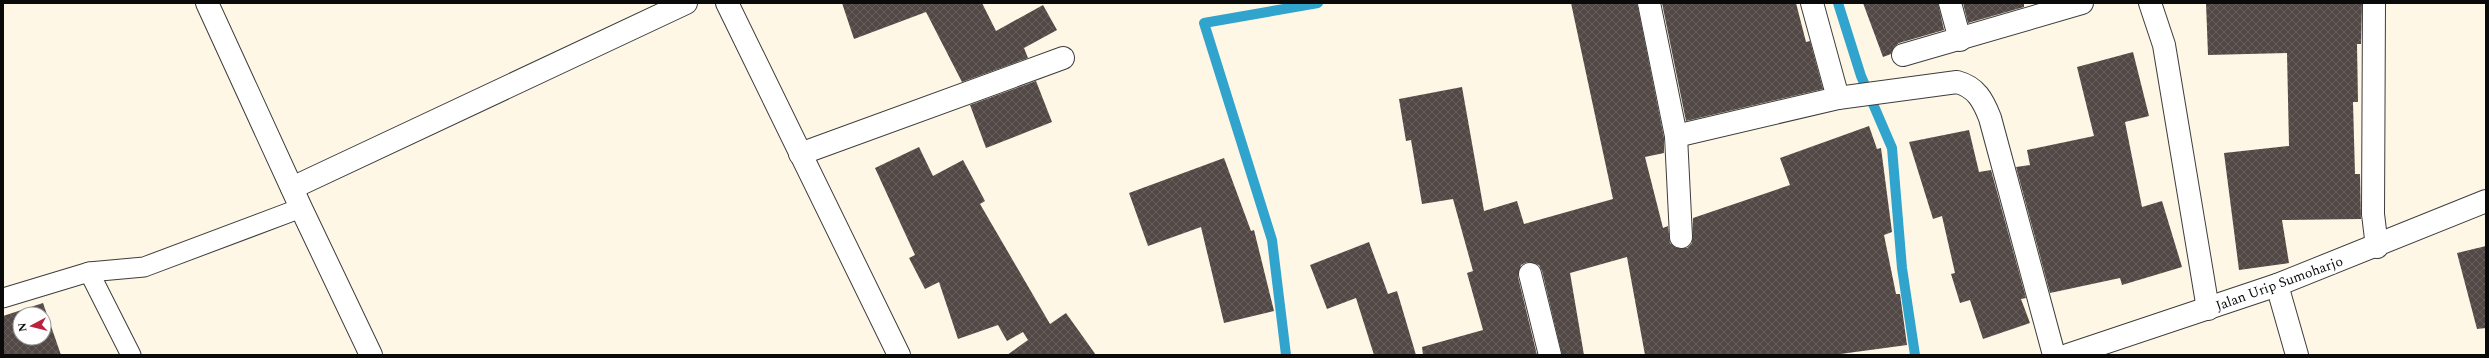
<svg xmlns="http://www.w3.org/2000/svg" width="2489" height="358" font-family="Spectral,serif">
	<defs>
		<pattern id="building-cross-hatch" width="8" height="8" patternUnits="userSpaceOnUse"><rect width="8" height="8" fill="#524946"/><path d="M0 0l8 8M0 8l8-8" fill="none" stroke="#665f5c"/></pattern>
	</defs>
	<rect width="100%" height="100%" fill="#fff7e6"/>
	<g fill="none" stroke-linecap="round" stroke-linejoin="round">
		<g stroke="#31a4ce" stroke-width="10">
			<polyline points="1838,3 1861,76 1892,148 1902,268 1915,355"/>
			<polyline points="1286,355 1272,240 1204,23 1318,3"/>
		</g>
	</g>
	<g fill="url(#building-cross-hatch)" fill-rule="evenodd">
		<polygon points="842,3 982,3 996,31 1043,5 1057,30 1024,48 1028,58 962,82 926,12 854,39"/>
		<polygon points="1571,3 1637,3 1664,138 1664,153 1645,157 1663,228 1668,226 1670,243 1676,248 1687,248 1692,243 1693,218 1790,185 1780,158 1869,126 1877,149 1881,148 1892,232 1884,235 1896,294 1900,294 1907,345 1833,355 1645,355 1627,257 1570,273 1584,355 1562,355 1542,271 1539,265 1527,262 1521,265 1518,277 1537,355 1423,355 1422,347 1483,330 1467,273 1473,271 1453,199 1422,204 1411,140 1406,141 1399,99 1462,87 1484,211 1517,201 1524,224 1613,199"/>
		<polygon points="1662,3 1796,3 1806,42 1810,41 1823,89 1686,121"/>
		<polygon points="1863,3 1938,3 1944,30 1899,43 1894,47 1891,54 1883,57"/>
		<polygon points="1963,3 2024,3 2024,7 1968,23"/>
		<polygon points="2206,3 2362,3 2361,44 2357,44 2358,102 2353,102 2355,174 2360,174 2361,219 2282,220 2289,263 2239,270 2224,153 2289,146 2287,53 2208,55"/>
		<polygon points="2133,52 2149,116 2125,122 2142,207 2162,201 2182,267 2122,285 2120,278 2050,293 2016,167 2030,165 2027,150 2094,136 2077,67"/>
		<polygon points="1036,81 1052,122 986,148 970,105"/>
		<polygon points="1969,130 1979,172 1991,170 2026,298 2021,299 2030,323 1983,339 1970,300 1960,303 1951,274 1955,273 1942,216 1933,219 1909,142"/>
		<polygon points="919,147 933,176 963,160 985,201 980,204 1050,324 1066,313 1096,355 1007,355 1028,340 1023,332 1007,341 998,325 958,339 939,282 925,289 909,258 915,255 875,168"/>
		<polygon points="1224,158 1251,231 1254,230 1274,311 1224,323 1201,227 1148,246 1129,193"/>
		<polygon points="1369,242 1388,294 1397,291 1416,355 1374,355 1356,298 1327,309 1310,265"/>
		<polygon points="2486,246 2486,328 2477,329 2457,253"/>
		<path d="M43,303L61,355H3V316ZM20,314H44V338H20Z"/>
	</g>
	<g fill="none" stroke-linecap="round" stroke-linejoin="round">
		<g stroke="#3d3d3d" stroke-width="21">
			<g id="service">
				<polyline points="89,272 144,267 301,208"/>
				<polyline points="3,298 89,272 131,355"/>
			</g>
		</g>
		<g stroke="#3d3d3d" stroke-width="24">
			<g id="minor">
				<polyline points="207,3 301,208 371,355"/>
				<polyline points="1649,3 1676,136 1838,98 1812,3"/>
				<polyline points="1950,3 1960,40"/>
				<polyline points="2150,3 2164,45 2208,309"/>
				<polyline points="2374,3 2373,214 2377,247"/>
				<polyline points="1903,55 2082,3"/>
				<path d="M1838,98L1957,82C1976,87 1983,100 1990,118L2054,355"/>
				<polyline points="1676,136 1681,237"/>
				<polyline points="800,154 1063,58"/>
				<polyline points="292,188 686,3"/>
				<polyline points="1530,274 1550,355"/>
				<polyline points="2277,285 2297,355"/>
			</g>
		</g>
		<g stroke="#3d3d3d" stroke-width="24">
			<g id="tertiary">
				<polyline points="727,3 899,355"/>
				<polyline points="2068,355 2277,285 2486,201"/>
			</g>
		</g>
		<use href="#service" stroke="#fff" stroke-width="19"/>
		<use href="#minor" stroke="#fff" stroke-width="22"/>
		<use href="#tertiary" stroke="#fff" stroke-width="22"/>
	</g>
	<g text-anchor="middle" stroke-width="4" stroke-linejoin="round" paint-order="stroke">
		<g font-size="14" fill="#0a0a0a" stroke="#fff">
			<text transform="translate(2279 283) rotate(-20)" y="5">Jalan Urip Sumoharjo</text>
		</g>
	</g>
	<rect width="2489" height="358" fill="none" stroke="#0a0a0a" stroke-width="8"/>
	<g transform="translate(32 326) rotate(263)"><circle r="19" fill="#ffffff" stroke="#9d9d9d"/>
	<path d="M0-3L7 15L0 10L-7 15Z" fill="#ba223d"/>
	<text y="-6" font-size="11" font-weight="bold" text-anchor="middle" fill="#0a0a0a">N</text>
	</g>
</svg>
